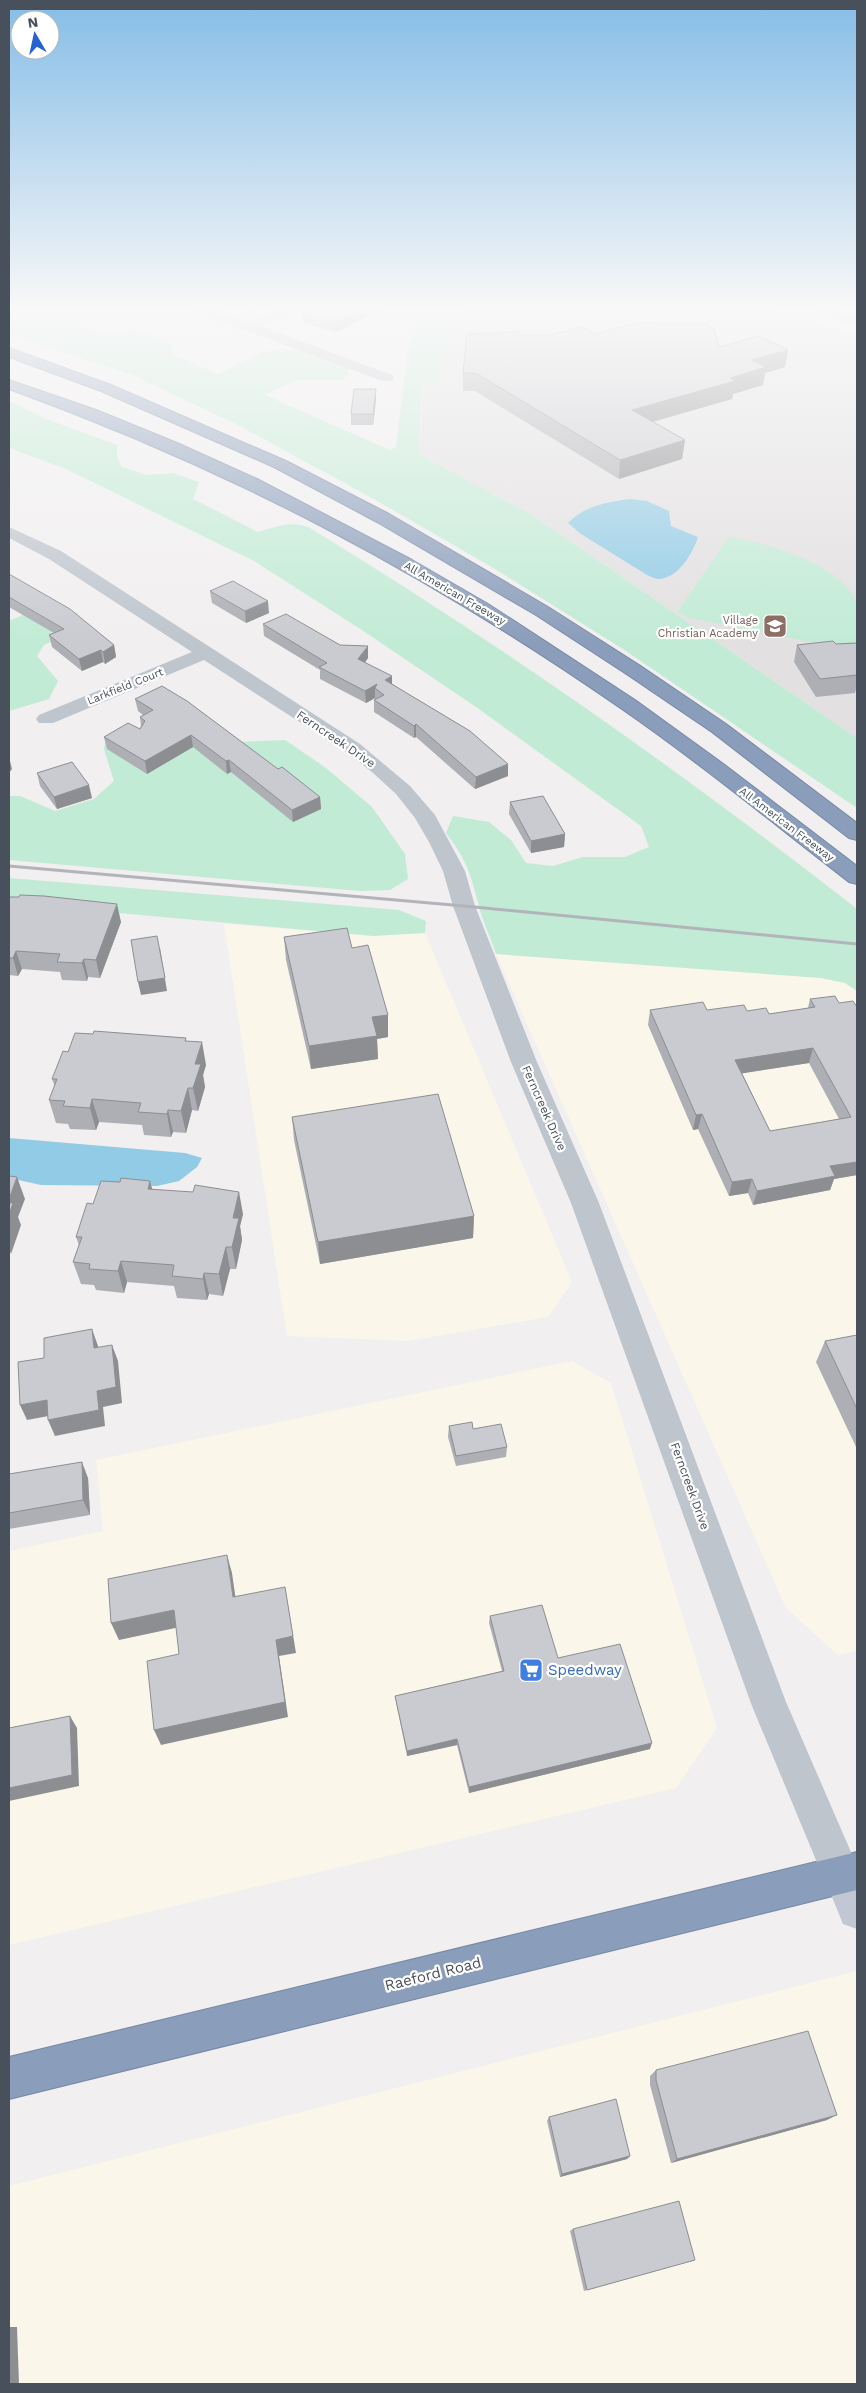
<svg xmlns="http://www.w3.org/2000/svg" width="866" height="2393" font-family="'Work Sans',sans-serif">
	<rect width="100%" height="100%" fill="#f1efef"/>
	<g fill="#faf7ea">
		<polygon points="224,924 373,936 425,933 572,1282 548,1317 408,1341 287,1336"/>
		<polygon points="496,954 821,978 845,983 857,991 857,1651 838,1655 786,1608"/>
		<polygon points="572,1361 611,1383 717,1728 676,1788 9,1945 9,1551 103,1531 96,1460"/>
		<polygon points="857,1971 857,2384 9,2384 9,2186"/>
	</g>
	<polygon fill="#e2e0e0" points="463,309 777,309 857,336 857,738 530,514 419,454 423,385 436,383"/>
	<g fill="#c1ebd5">
		<path d="M9,309H24L107,334L134,329L162,339L174,346L170,353L218,374C234,366 251,356 268,351C294,343 324,360 348,368L349,375L341,380H296L265,395L390,450L396,447L408,350L422,309H463L436,383L422,385L419,454L530,514L857,738V808L623,649L490,566L372,498L234,423L132,375L9,335Z"/>
		<path d="M9,401L44,418L117,445V457L122,467L147,475L173,473L199,482L193,499L258,532C276,527 292,520 310,528C500,644 682,772 857,909V991L845,983L821,978L496,954C491,938 483,923 479,906C470,873 468,862 446,833L453,816L489,822L511,840L526,863L553,866L583,857H625L649,847L641,826L476,707L362,630L254,561L66,469L9,448Z"/>
		<path d="M729,537C764,542 845,565 857,604C860,616 857,634 857,646L855,651L686,617L678,611Z"/>
		<polygon points="34,610 77,613 81,622 62,637 44,645 37,656 58,681 49,699 9,711 9,621"/>
		<polygon points="106,736 186,744 285,740 326,768 372,807 405,854 408,879 390,890 360,891 9,860 9,796 20,796 55,811 94,799 114,781 104,749"/>
		<polygon points="9,878 399,910 426,921 425,933 373,936 9,903"/>
	</g>
	<g fill="#91cbe5">
		<path d="M630,499L647,501L669,511L671,526L698,537C693,553 678,579 658,579C655,579 650,576 647,575L581,534L568,523C584,506 607,502 630,499Z"/>
		<polygon points="9,1138 185,1153 202,1158 197,1167 179,1181 157,1186 41,1185 9,1178"/>
	</g>
	<g fill="none" stroke-linecap="round" stroke-linejoin="round">
		<g stroke="#7688a5" stroke-width="2">
			<g id="highway">
				<polygon points="9,348 111,385 286,461 389,514 548,607 639,665 726,724 857,823 857,840 849,838 712,732 625,673 536,615 377,522 274,467 101,391 9,357"/>
				<path d="M9,380L96,410L177,443L257,479L412,560L488,604L635,700L722,763L857,866V884L849,882C774,824 700,763 622,709C428,574 232,470 9,389Z"/>
				<polygon points="857,1852 857,1890 9,2099 9,2057"/>
			</g>
		</g>
		<g fill="#bec5cd" fill-rule="evenodd">
			<polygon points="193,309 212,309 250,323 279,309 295,309 294,312 263,327 392,375 394,378 392,381 382,381 195,312"/>
			<polygon points="9,527 61,551 360,744 410,786 435,815 465,871 475,906 537,1062 599,1203 786,1702 857,1866 856,1889 842,1894 828,1889 752,1706 571,1203 511,1062 453,906 443,871 429,842 415,818 396,794 372,772 346,752 204,660 53,723 39,723 36,719 39,715 192,652 49,559 9,538"/>
		</g>
		<g fill="#c1c8d4" fill-rule="evenodd">
			<polygon points="815,309 833,309 857,318 857,327 817,312"/>
			<polygon points="842,1856 856,1861 857,1865 857,1929 843,1924 823,1875 828,1861"/>
		</g>
		<use href="#highway" fill="#8a9dba" fill-rule="evenodd"/>
		<polyline stroke="#b2b4b9" stroke-width="3" points="9,866 464,906 857,944"/>
	</g>
	<g fill="#adafb4" fill-rule="evenodd">
		<polygon points="305,309 381,309 336,332 303,323 302,312 306,311"/>
		<polygon points="709,328 719,347 788,350 785,367 765,373 763,385 733,394 732,399 653,422 685,440 682,459 619,479 475,391 463,391 463,373 519,335 551,335 595,334"/>
		<polygon points="376,400 373,425 351,425 351,414"/>
		<polygon points="9,574 114,645 116,657 105,664 103,662 82,671 52,647 49,635 54,633 9,607"/>
		<polygon points="210,591 269,613 246,623 212,603"/>
		<polygon points="263,624 340,645 368,658 365,662 508,776 475,789 416,737 414,738 374,712 374,700 375,700 375,698 366,703 320,679 320,670 264,636"/>
		<polygon points="857,643 857,689 856,689 855,693 816,697 794,662 797,645 836,644"/>
		<polygon points="135,699 278,769 320,797 321,809 293,822 231,772 227,774 193,747 147,774 107,749 104,737 140,729 141,726 140,717 143,715 138,711"/>
		<polygon points="37,773 92,798 57,809 40,786"/>
		<polygon points="510,802 565,834 564,847 531,853 509,814"/>
		<polygon points="9,897 121,922 100,978 88,977 87,981 62,980 60,972 22,969 18,976 9,975"/>
		<polygon points="284,937 352,948 388,1015 388,1037 377,1039 378,1059 311,1069 286,960"/>
		<path d="M810,999L839,1003L857,1007V1175L834,1179L830,1190L753,1205L748,1193L729,1196L698,1129L693,1130L648,1025L650,1010L747,1011L769,1014L808,1008ZM809,1063L839,1119L770,1131L742,1073Z"/>
		<polygon points="93,1034 186,1038 186,1041 206,1065 203,1075 205,1087 198,1111 192,1110 186,1133 173,1132 171,1137 144,1135 142,1125 99,1122 96,1130 70,1129 68,1124 56,1123 49,1100 55,1087 52,1079 68,1052"/>
		<polygon points="292,1117 474,1216 473,1238 320,1264 294,1140"/>
		<polygon points="152,1189 243,1214 240,1226 242,1240 236,1269 230,1269 223,1296 209,1294 207,1300 177,1298 174,1286 127,1282 124,1293 96,1290 94,1285 81,1284 73,1262 79,1245 76,1237 93,1204"/>
		<polygon points="857,1335 857,1449 816,1362 825,1341"/>
		<polygon points="449,1426 473,1429 507,1447 506,1457 456,1466 448,1437"/>
		<polygon points="9,1474 88,1478 90,1515 9,1529"/>
		<polygon points="490,1616 558,1658 650,1749 469,1793 457,1745 407,1756 396,1702 395,1696 502,1671 489,1623"/>
		<polygon points="656,2070 827,2120 671,2163 650,2085 650,2076"/>
		<polygon points="549,2117 630,2156 627,2159 560,2177 547,2121"/>
		<polygon points="573,2229 695,2260 584,2291 570,2231"/>
	</g>
	<g fill="#8d8e92">
		<polygon points="360,309 381,309 336,332 335,321"/>
		<polygon points="788,350 785,367 765,373 763,385 733,394 732,399 630,428 632,410 730,378 751,360"/>
		<polygon points="376,389 376,400 373,425 373,414"/>
		<polygon points="685,440 682,459 619,479 620,460"/>
		<polygon points="268,601 269,613 246,623 245,611"/>
		<polygon points="114,645 116,657 105,664 103,652"/>
		<polygon points="368,646 368,658 359,671 358,659"/>
		<polygon points="101,650 103,662 82,671 79,659"/>
		<polygon points="392,676 392,688 385,680"/>
		<polygon points="377,684 375,688 375,698 366,703 365,691"/>
		<polygon points="416,724 416,737 414,738 414,726"/>
		<polygon points="191,735 193,747 147,774 145,761"/>
		<polygon points="9,757 12,769 9,773"/>
		<polygon points="229,760 231,772 227,774 226,761"/>
		<polygon points="508,764 508,776 475,789 476,777"/>
		<polygon points="89,785 92,798 57,809 54,797"/>
		<polygon points="320,797 321,809 293,822 292,810"/>
		<polygon points="565,834 564,847 531,853 531,841"/>
		<polygon points="117,904 121,922 100,978 96,960"/>
		<polygon points="160,948 167,991 141,995 138,982"/>
		<polygon points="16,951 22,969 18,976 13,958"/>
		<polygon points="84,959 88,977 87,981 82,963"/>
		<polygon points="388,1015 388,1037 377,1039 378,1059 311,1069 309,1046 372,1017"/>
		<polygon points="202,1042 206,1065 203,1075 205,1087 198,1111 193,1088 195,1064"/>
		<polygon points="813,1048 809,1063 732,1075 735,1060"/>
		<polygon points="188,1088 192,1110 186,1133 181,1111"/>
		<polygon points="92,1099 99,1122 96,1130 90,1108"/>
		<polygon points="168,1110 173,1132 171,1137 167,1114"/>
		<polygon points="702,1114 698,1129 693,1130 696,1115"/>
		<polygon points="857,1162 857,1175 834,1179 830,1190 753,1205 757,1191 830,1166"/>
		<polygon points="17,1177 25,1199 18,1217 21,1225 11,1254 9,1248 9,1199"/>
		<polygon points="752,1179 748,1193 729,1196 732,1182"/>
		<polygon points="150,1181 156,1203 148,1189"/>
		<polygon points="239,1192 243,1214 240,1226 242,1240 236,1269 232,1247 233,1218"/>
		<polygon points="474,1216 473,1238 320,1264 318,1242"/>
		<polygon points="226,1247 230,1269 223,1296 219,1274"/>
		<polygon points="121,1261 127,1282 124,1293 118,1271"/>
		<polygon points="204,1273 209,1294 207,1300 203,1279"/>
		<polygon points="92,1329 98,1346 99,1365 94,1348"/>
		<polygon points="112,1345 118,1361 122,1403 103,1407 105,1426 55,1436 48,1420 97,1391"/>
		<polygon points="47,1400 54,1415 27,1420 20,1405"/>
		<polygon points="82,1462 88,1478 90,1515 83,1500"/>
		<polygon points="227,1555 232,1573 238,1615 233,1597"/>
		<polygon points="285,1587 296,1653 279,1656 288,1717 161,1745 154,1730 276,1640"/>
		<polygon points="174,1610 180,1627 119,1640 111,1623"/>
		<polygon points="70,1716 77,1728 79,1786 9,1801 9,1788"/>
		<polygon points="457,1739 457,1745 407,1756 407,1751"/>
		<polygon points="652,1743 650,1749 469,1793 469,1787"/>
		<polygon points="837,2115 827,2120 671,2163 677,2159"/>
		<polygon points="630,2156 627,2159 560,2177 562,2174"/>
		<polygon points="9,2327 17,2327 19,2384 9,2384"/>
	</g>
	<g fill="#c9cbd1" stroke="#8d8e92" fill-rule="evenodd">
		<polygon points="310,309 360,309 335,321 302,312"/>
		<polygon points="636,323 708,324 709,328 714,328 719,347 759,336 788,350 751,360 766,367 730,378 735,381 632,410 685,440 620,460 476,373 463,373 467,334 514,332 520,332 519,335 551,335 582,327 595,334"/>
		<polygon points="354,389 376,389 373,414 351,414"/>
		<polygon points="9,574 70,609 114,645 103,652 101,650 79,659 49,635 64,629 9,597"/>
		<polygon points="233,581 268,601 245,611 210,591"/>
		<polygon points="286,614 340,645 368,646 358,659 392,676 385,680 470,731 508,764 476,777 416,724 414,726 374,700 384,695 375,688 377,684 365,691 319,667 327,663 263,624"/>
		<polygon points="833,641 836,644 857,643 857,675 820,679 797,645"/>
		<polygon points="162,686 187,701 278,769 282,767 320,797 292,810 229,760 226,761 191,735 145,761 104,737 128,723 140,729 145,721 140,717 153,710 135,699"/>
		<polygon points="72,762 89,785 54,797 37,773"/>
		<polygon points="543,796 565,834 531,841 510,802"/>
		<polygon points="20,895 44,896 117,904 96,960 84,959 82,963 57,962 60,954 16,951 13,958 9,958 9,897 19,897"/>
		<polygon points="347,928 352,948 368,945 388,1015 372,1017 377,1036 309,1046 284,937"/>
		<polygon points="157,936 165,978 138,982 131,940"/>
		<path d="M835,996L839,1003L853,1001L857,1007V1162L830,1166L835,1176L757,1191L752,1179L732,1182L702,1114L696,1115L650,1010L703,1002L707,1010L744,1005L747,1011L766,1008L769,1014L815,1007L810,999ZM813,1048L851,1117L770,1131L735,1060Z"/>
		<polygon points="94,1031 186,1038 185,1041 202,1042 195,1064 201,1064 193,1088 188,1088 181,1111 168,1110 167,1114 138,1112 141,1103 92,1099 90,1108 63,1106 65,1101 49,1100 57,1079 52,1079 63,1051 68,1052 75,1033 93,1034"/>
		<polygon points="438,1094 474,1216 318,1242 292,1117"/>
		<polygon points="9,1176 17,1177 9,1199"/>
		<polygon points="121,1178 150,1181 148,1189 193,1192 195,1185 239,1192 233,1218 239,1218 232,1247 226,1247 219,1274 204,1273 203,1279 172,1276 174,1265 121,1261 118,1271 89,1269 90,1264 73,1262 82,1237 76,1237 87,1203 93,1204 101,1181 120,1182"/>
		<polygon points="9,1203 13,1203 9,1215"/>
		<polygon points="92,1329 94,1348 112,1345 116,1387 97,1391 99,1410 48,1420 47,1400 20,1405 18,1362 44,1358 44,1338"/>
		<polygon points="857,1335 857,1409 825,1341"/>
		<polygon points="472,1422 473,1429 501,1424 507,1447 456,1456 449,1426"/>
		<polygon points="82,1462 83,1500 9,1513 9,1474"/>
		<polygon points="227,1555 233,1597 285,1587 293,1636 276,1640 285,1702 154,1730 147,1661 179,1654 174,1610 111,1623 108,1579"/>
		<polygon points="542,1605 558,1658 620,1644 652,1743 469,1787 457,1739 407,1751 395,1696 504,1671 490,1616"/>
		<polygon points="70,1716 72,1775 9,1788 9,1728"/>
		<polygon points="808,2031 837,2115 677,2159 656,2080 656,2070"/>
		<polygon points="616,2099 630,2156 562,2174 549,2117"/>
		<polygon points="679,2201 695,2260 587,2290 573,2229"/>
	</g>
	<linearGradient id="sky" x2="0" y2="1"><stop stop-color="#85bde7"/><stop offset="0.48" stop-color="#f9f8f8"/><stop offset="1" stop-color="#f9f8f8" stop-opacity="0"/></linearGradient>
	<rect width="866" height="644" fill="url(#sky)"/>
	<defs>
		<g id="school-square" transform="scale(1.25)"><rect x="-9" y="-9" width="18" height="18" rx="4" fill="#8d6e63" stroke="#fff"/><path d="M0-5L7-2L0 1L-7-2ZM-4 1L0 2.5L4 1V4Q0 6-4 4Z" fill="#fff"/></g>
		<g id="supermarket-square" transform="scale(1.25)"><rect x="-9" y="-9" width="18" height="18" rx="4" fill="#3f7fe0" stroke="#fff"/><path d="M-6-5.5h2.5l.6 2H6L4.5 2H-2.5L-4.4-4H-6ZM-1.5 3.2a1.3 1.3 0 1 0 .1 0ZM3 3.2a1.3 1.3 0 1 0 .1 0Z" fill="#fff"/></g>
	</defs>
	<g fill-rule="evenodd">
		<use href="#school-square" x="775" y="626"/>
		<use href="#supermarket-square" x="531" y="1670"/>
	</g>
	<g text-anchor="middle" stroke-width="4.5" stroke-linejoin="round" paint-order="stroke">
		<g font-size="11" fill="#48505b" stroke="#fff">
			<text transform="translate(455 593) rotate(30)" y="4">All American Freeway</text>
			<text transform="translate(125 686) rotate(-22)" y="4">Larkfield Court</text>
			<text transform="translate(787 824) rotate(37)" y="4">All American Freeway</text>
		</g>
		<g font-size="11" fill="#785e54" stroke="#fff" text-anchor="end">
			<text x="758" y="624">Village<tspan x="758" dy="13">Christian Academy</tspan></text>
		</g>
		<g font-size="12" fill="#48505b" stroke="#fff">
			<text transform="translate(336 739) rotate(34)" y="4">Ferncreek Drive</text>
			<text transform="translate(544 1108) rotate(66)" y="4">Ferncreek Drive</text>
			<text transform="translate(690 1486) rotate(70)" y="4">Ferncreek Drive</text>
		</g>
		<g font-size="15" fill="#366cbe" stroke="#fff" text-anchor="start">
			<text x="548" y="1675">Speedway</text>
		</g>
		<g font-size="15" fill="#48505b" stroke="#fff">
			<text transform="translate(433 1974) rotate(-14)" y="5">Raeford Road</text>
		</g>
	</g>
	<rect width="866" height="2393" fill="none" stroke="#48505b" stroke-width="20"/>
	<g transform="translate(35 35) rotate(351)"><circle r="24" fill="#ffffff" stroke="#b6b9bd"/>
	<path d="M0-4L9 19L0 12L-9 19Z" fill="#2762d3"/>
	<text y="-8" font-size="14" font-weight="bold" text-anchor="middle" fill="#48505b">N</text>
	</g>
</svg>
